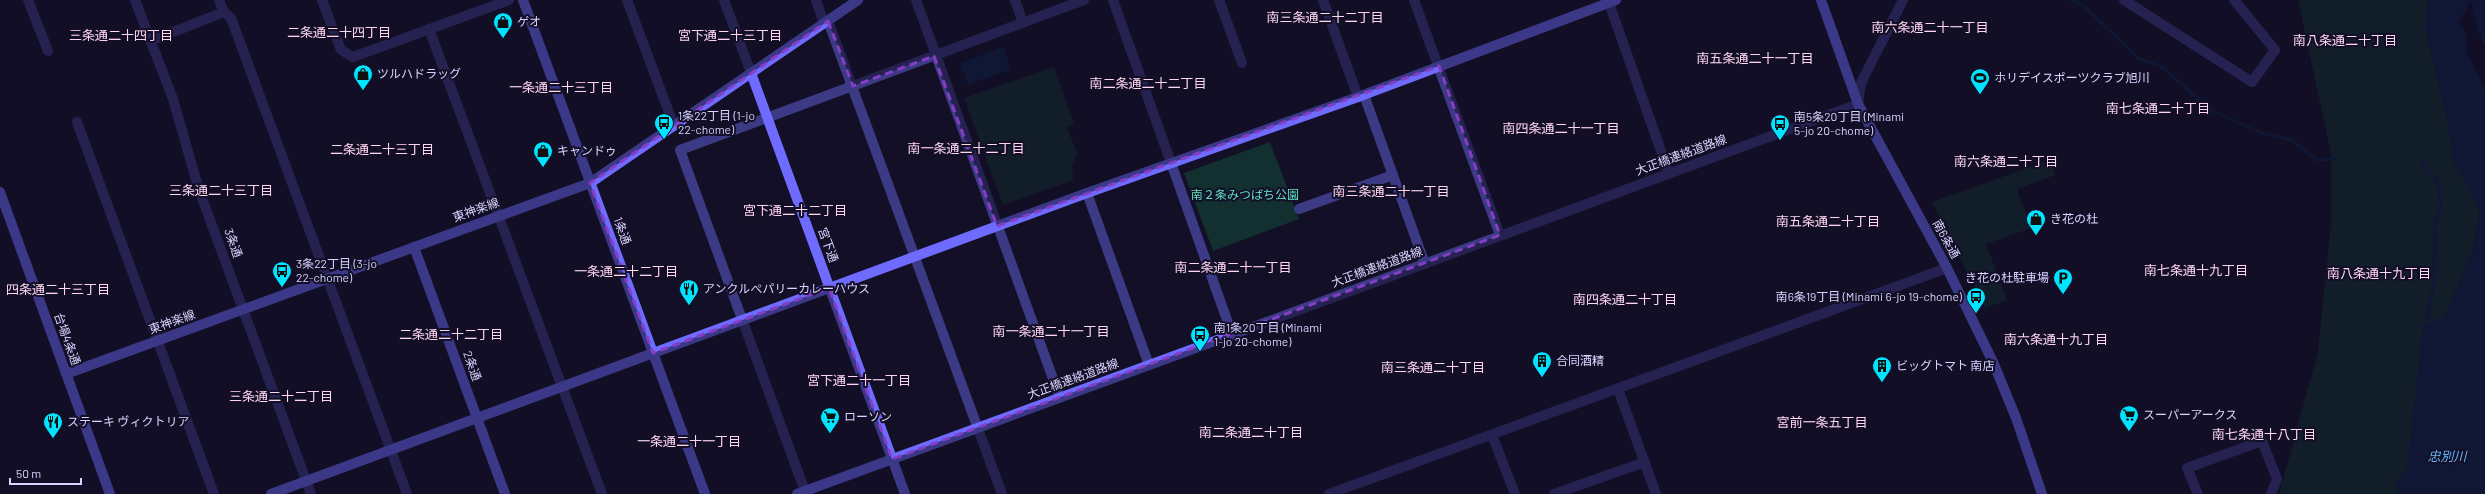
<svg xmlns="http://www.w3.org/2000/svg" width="2485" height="494" font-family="Barlow,'Noto Sans JP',sans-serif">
	<rect width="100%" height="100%" fill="#130f26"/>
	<g fill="#12302f">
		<polygon points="2298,0 2427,0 2426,32 2447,119 2454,164 2469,186 2480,212 2472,254 2444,316 2407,469 2396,484 2399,494 2279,494 2318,352 2331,225 2331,153"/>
		<polygon points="1054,67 1074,124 1067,127 1077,153 1072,166 1073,180 1003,205 964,98"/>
		<polygon points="1270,142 1299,219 1213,251 1184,173"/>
		<polygon points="2050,160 2055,175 2017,189 2031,228 1986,244 2007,300 1985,308 1932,202"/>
	</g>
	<g fill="#0c2248">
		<polygon points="2427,0 2471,0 2459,24 2467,34 2466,51 2485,89 2485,494 2399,494 2396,484 2407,469 2423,326 2444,316 2473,253 2480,212 2469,186 2454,164 2447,119 2426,32"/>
		<polygon points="2471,0 2485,0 2485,46 2479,35"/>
		<polygon points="1003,47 1011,69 968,85 960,63"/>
	</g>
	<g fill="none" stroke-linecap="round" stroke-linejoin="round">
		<g stroke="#0c2248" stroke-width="3">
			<polyline points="2071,0 2083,5 2138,58 2162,67 2211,110 2261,133 2292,140 2317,160 2335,159"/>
			<polyline points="2421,162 2436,177 2441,205 2435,223 2434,284 2425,328"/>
		</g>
		<g stroke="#3d3a85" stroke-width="10">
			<polyline points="28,0 48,51"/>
			<polyline points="135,0 173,99 199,190 311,494"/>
			<polyline points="219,0 224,12 231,18 407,494"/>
			<polyline points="322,0 341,50 353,57 509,0"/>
			<polyline points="627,0 674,126"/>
			<polyline points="724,0 751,73"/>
			<polyline points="816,0 824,24"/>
			<polyline points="916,0 1060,398"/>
			<polyline points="1015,0 1023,23"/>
			<polyline points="1113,0 1232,334"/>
			<polyline points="1219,0 1242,63"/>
			<polyline points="1323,0 1358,97"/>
			<polyline points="1414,0 1500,235"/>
			<polyline points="1608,0 1669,174"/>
			<polyline points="2124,0 2252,82 2275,50 2234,0"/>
			<polyline points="828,21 1002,494"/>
			<polyline points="429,29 602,494"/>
			<polyline points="150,41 224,12"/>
			<polyline points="1364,95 1425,264"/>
			<polyline points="77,122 214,494"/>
			<polyline points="1087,193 1149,365"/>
			<polyline points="1299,209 1393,175"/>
			<polyline points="1253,327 1858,104 1861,83 1903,0"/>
			<polyline points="1618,389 1656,494"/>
			<polyline points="1492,435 1515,494"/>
			<polyline points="806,494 680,150 1084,0"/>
			<polyline points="1329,494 1947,268"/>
			<polyline points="1554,494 1645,462"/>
			<polyline points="2198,494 2187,468 2262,441 2277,479 2271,494"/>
		</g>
		<g stroke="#6f6bff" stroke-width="10">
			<polyline points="523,0 705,494"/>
			<polyline points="1821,0 1858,104 1947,268 1993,362 2016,418 2042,494"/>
			<polyline points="751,73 905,494"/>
			<polyline points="0,192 110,494"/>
			<polyline points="414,247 505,494"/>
			<polyline points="66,374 590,183 858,0"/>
			<polyline points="271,494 1087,193 1358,97 1616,0"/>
			<polyline points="797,494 1253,327"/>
		</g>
	</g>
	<path d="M0 0H2485V494H0ZM828,21L853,86L934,56L997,226L1439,66L1500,235L892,459L829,288L653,353L590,183Z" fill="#130f26" fill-opacity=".55" fill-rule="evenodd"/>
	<path fill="none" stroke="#843dc5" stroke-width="3" stroke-dasharray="8 5" stroke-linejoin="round" d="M828,21L853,86L934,56L997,226L1439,66L1500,235L892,459L829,288L653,353L590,183Z"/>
	<defs>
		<g id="shop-pin" transform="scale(1)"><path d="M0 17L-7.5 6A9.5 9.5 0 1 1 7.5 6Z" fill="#00e5ff" stroke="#130f26"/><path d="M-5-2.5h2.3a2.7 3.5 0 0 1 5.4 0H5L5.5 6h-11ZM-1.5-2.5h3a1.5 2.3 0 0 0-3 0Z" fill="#111"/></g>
		<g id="stadium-pin" transform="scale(1)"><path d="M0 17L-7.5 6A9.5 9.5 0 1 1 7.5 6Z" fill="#00e5ff" stroke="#130f26"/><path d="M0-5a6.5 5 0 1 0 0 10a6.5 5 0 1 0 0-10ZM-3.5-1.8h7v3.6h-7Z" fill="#111"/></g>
		<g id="bus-pin" transform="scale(1)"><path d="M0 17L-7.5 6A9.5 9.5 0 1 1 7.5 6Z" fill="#00e5ff" stroke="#130f26"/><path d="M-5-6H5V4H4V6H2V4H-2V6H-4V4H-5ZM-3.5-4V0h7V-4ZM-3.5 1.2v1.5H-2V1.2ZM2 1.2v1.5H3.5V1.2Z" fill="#111"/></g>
		<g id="parking-pin" transform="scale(1)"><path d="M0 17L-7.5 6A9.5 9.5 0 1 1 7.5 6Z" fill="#00e5ff" stroke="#130f26"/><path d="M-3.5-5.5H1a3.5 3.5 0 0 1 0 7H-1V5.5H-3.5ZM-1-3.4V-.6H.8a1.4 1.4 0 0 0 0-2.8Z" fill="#111"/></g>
		<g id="restaurant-pin" transform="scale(1)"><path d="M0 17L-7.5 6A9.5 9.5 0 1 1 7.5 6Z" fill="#00e5ff" stroke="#130f26"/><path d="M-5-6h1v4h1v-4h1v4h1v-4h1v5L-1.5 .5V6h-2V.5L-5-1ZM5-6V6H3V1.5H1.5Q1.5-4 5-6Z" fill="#111"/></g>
		<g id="building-pin" transform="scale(1)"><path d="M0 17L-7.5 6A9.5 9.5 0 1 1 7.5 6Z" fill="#00e5ff" stroke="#130f26"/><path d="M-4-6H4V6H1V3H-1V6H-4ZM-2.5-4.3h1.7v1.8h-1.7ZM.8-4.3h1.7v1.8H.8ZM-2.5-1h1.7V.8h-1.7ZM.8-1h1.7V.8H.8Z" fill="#111"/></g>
		<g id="supermarket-pin" transform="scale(1)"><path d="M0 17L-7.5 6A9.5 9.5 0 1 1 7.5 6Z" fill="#00e5ff" stroke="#130f26"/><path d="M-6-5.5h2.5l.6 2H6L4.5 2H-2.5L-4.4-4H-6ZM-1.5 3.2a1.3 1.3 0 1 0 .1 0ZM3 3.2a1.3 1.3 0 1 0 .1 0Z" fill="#111"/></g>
	</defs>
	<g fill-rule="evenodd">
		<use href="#shop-pin" x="503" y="22"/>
		<use href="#shop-pin" x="363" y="74"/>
		<use href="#stadium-pin" x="1980" y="78"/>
		<use href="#bus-pin" x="664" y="123"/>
		<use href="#bus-pin" x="1780" y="124"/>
		<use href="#shop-pin" x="543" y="151"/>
		<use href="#shop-pin" x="2036" y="219"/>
		<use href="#bus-pin" x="282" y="271"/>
		<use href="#parking-pin" x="2063" y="278"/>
		<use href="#restaurant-pin" x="689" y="289"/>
		<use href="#bus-pin" x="1976" y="297"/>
		<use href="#bus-pin" x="1200" y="335"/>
		<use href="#building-pin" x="1542" y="361"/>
		<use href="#building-pin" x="1882" y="366"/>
		<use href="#supermarket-pin" x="2129" y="415"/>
		<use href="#supermarket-pin" x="830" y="417"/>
		<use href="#restaurant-pin" x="53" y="422"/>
	</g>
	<g text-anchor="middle" stroke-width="4" stroke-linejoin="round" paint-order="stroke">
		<g font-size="12" fill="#d9d4ff" stroke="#130f26" text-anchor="start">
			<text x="517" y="26">ゲオ</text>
			<text x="377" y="78">ツルハドラッグ</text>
			<text x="1994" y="82">ホリデイスポーツクラブ旭川</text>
			<text x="678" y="120">1条22丁目 (1-jo<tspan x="678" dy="14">22-chome)</tspan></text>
			<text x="1794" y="121">南5条20丁目 (Minami<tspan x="1794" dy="14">5-jo 20-chome)</tspan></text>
			<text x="557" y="155">キャンドゥ</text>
			<text x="2050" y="223">き花の杜</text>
			<text x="296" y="268">3条22丁目 (3-jo<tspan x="296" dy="14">22-chome)</tspan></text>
			<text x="2049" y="282" text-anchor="end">き花の杜駐車場</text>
			<text x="703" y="293">アンクルぺパリーカレーハウス</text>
			<text x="1962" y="301" text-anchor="end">南6条19丁目 (Minami 6-jo 19-chome)</text>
			<text x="1214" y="332">南1条20丁目 (Minami<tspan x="1214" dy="14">1-jo 20-chome)</tspan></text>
			<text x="1556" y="365">合同酒精</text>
			<text x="1896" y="370">ビッグトマト 南店</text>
			<text x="2143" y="419">スーパーアークス</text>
			<text x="844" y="421">ローソン</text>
			<text x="67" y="426">ステーキ ヴィクトリア</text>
		</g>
		<g font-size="12" fill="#d9d4ff" stroke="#130f26">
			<text transform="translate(1681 155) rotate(-20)" y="4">大正橋連絡道路線</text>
			<text transform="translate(476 210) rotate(-20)" y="4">東神楽線</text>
			<text transform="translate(622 231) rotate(70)" y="4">1条通</text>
			<text transform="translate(1946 239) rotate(61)" y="4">南6条通</text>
			<text transform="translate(233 243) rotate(70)" y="4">3条通</text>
			<text transform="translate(828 245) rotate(70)" y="4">宮下通</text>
			<text transform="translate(1377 267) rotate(-20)" y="4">大正橋連絡道路線</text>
			<text transform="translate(172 322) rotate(-20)" y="4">東神楽線</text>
			<text transform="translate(67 339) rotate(70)" y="4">台場4条通</text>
			<text transform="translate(472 366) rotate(70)" y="4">2条通</text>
			<text transform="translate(1073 379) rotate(-20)" y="4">大正橋連絡道路線</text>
		</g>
		<g font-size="12" fill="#5fe0c0" stroke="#130f26">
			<text x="1245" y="199">南２条みつばち公園</text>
		</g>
		<g font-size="13" fill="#ffd6f0" stroke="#130f26">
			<text x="1325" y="22">南三条通二十二丁目</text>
			<text x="1930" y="32">南六条通二十一丁目</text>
			<text x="339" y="37">二条通二十四丁目</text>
			<text x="121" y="40">三条通二十四丁目</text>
			<text x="730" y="40">宮下通二十三丁目</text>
			<text x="2345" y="45">南八条通二十丁目</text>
			<text x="1755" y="63">南五条通二十一丁目</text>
			<text x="1148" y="88">南二条通二十二丁目</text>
			<text x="561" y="92">一条通二十三丁目</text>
			<text x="2158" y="113">南七条通二十丁目</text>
			<text x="1561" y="133">南四条通二十一丁目</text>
			<text x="966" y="153">南一条通二十二丁目</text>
			<text x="382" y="154">二条通二十三丁目</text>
			<text x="2006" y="166">南六条通二十丁目</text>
			<text x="221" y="195">三条通二十三丁目</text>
			<text x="1391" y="196">南三条通二十一丁目</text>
			<text x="795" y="215">宮下通二十二丁目</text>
			<text x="1828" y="226">南五条通二十丁目</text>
			<text x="1233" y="272">南二条通二十一丁目</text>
			<text x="2196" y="275">南七条通十九丁目</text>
			<text x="626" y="276">一条通二十二丁目</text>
			<text x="2379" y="278">南八条通十九丁目</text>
			<text x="58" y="294">四条通二十三丁目</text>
			<text x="1625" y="304">南四条通二十丁目</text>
			<text x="1051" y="336">南一条通二十一丁目</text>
			<text x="451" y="339">二条通二十二丁目</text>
			<text x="2056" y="344">南六条通十九丁目</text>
			<text x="1433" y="372">南三条通二十丁目</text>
			<text x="859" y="385">宮下通二十一丁目</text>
			<text x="281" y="401">三条通二十二丁目</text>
			<text x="1822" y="427">宮前一条五丁目</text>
			<text x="1251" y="437">南二条通二十丁目</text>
			<text x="2264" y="439">南七条通十八丁目</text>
			<text x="689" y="446">一条通二十一丁目</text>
		</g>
		<g font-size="13" font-style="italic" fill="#62b6ff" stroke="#130f26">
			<text x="2447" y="461">忠別川</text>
		</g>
	</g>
	<path d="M10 478v6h71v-6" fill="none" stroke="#d9d4ff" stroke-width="2"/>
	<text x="16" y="478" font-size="12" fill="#d9d4ff" stroke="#130f26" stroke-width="3" paint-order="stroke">50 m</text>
</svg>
